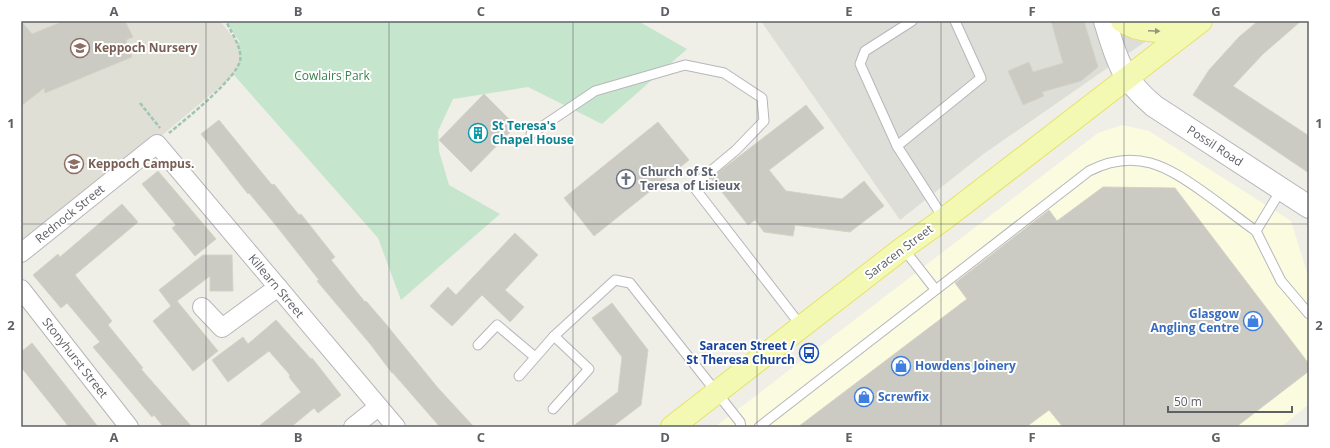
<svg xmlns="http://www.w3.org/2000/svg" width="1330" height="448" font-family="'Open Sans',sans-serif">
	<rect width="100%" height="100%" fill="#efefe7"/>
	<polygon fill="#fbfcdf" points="1122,125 1149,131 1291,221 1309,279 1309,404 1281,427 715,427 1098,133"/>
	<polygon fill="#deded9" points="761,21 1175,21 982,155 900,220"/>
	<polygon fill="#dfdfd5" points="21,21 220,21 237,42 241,60 234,75 21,253"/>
	<polygon fill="#c5e5cd" points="225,21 638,21 687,49 602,124 528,87 453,99 438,131 439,151 449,185 500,214 401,300 378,238 234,75 240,60 237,42 240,42"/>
	<g fill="#cbcac3" stroke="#d4d3c5">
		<polygon points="21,21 32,34 64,21 125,21 133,37 126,40 132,57 45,93 44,88 21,106"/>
		<polygon points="1051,21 1084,21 1098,67 1081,81 1042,92 1044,96 1023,105 1008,71 1029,62 1033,72 1063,63"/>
		<polygon points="1258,21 1301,21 1263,54 1233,86 1309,136 1309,173 1193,95 1209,70 1239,37"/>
		<polygon points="484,94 516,126 471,172 439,140"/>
		<polygon points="806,105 824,128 769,170 786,191 842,199 864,181 884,206 850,232 795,225 793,236 764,232 755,220 748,225 711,178"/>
		<polygon points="219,120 272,185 274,184 299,215 301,214 335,257 331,260 365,302 366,301 385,323 438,388 474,427 440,427 393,373 392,373 371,345 317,281 319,280 274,223 249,193 248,194 201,134"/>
		<polygon points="658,122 689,160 594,236 564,198"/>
		<polygon points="158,171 216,239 195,256 172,228 176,225 142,184"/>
		<polygon points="1103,187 1175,188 1309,364 1309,371 1236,427 1063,427 1049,410 1026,427 798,427 967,299 955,283 1049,210 1057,221"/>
		<polygon points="122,204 138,222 75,275 112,321 108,325 143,368 141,369 192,427 159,427 162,425 154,415 152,417 93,347 100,342 67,303 61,308 33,275 58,254 60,257"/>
		<polygon points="515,233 538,255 505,290 524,307 510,322 482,295 452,326 430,306 448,287 456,295"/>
		<polygon points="203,255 232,255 233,291 210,291 210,276 177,301 218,351 193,371 153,321 171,306 159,290"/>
		<polygon points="612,303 648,350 641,405 612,427 572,427 618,392 622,357 592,318"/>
		<polygon points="276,320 311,359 312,358 341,395 318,413 314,408 291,427 258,427 301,392 289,377 290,375 269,351 228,382 212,360 243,337 248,344"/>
		<polygon points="32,343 88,414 98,427 69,427 21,367 21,352"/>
	</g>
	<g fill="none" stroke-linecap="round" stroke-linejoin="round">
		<g stroke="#b7b7bc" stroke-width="11">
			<g id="service">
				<polyline points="912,21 865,51 860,64 897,146 944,219"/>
				<polyline points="531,134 595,91 685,65 724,73 762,98 764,121 736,150 693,186 802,327"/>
				<polyline points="897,146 981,78 955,21"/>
				<polyline points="1281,190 1256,231 1281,281 1309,314"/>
				<polyline points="903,248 935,289"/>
				<polyline points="478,345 497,325 535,357"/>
				<polyline points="519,376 554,336 615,280 630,283 740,422 741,427"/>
				<polyline points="553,409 589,369 554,336"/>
				<path d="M759,427L1089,171C1136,147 1167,166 1206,194C1223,206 1239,219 1256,231"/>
			</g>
		</g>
		<g stroke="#b7b7bc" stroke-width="20">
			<g id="minor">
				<polyline points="21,253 157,144 396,427"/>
				<polyline points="21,289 129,427"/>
				<polyline points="202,307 222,328 278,287"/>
				<polyline points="353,427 378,407"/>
			</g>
		</g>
		<g stroke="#b7b7bc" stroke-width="24">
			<path id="tertiary" d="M1105,21C1117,61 1121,78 1154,106L1309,207"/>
		</g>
		<g stroke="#e7e268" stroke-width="24">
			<g id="primary">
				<path d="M1122,21C1142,34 1165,31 1189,30"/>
				<polyline points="672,427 903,248 944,219 1201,21"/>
			</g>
		</g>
		<g stroke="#9fc5b3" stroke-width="2.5" stroke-dasharray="4 2" stroke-linecap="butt">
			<polyline points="140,103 160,128"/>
			<path d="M169,133C186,119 235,80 240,61C243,49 231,32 226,21"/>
		</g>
		<use href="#service" stroke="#fff" stroke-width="9"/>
		<use href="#minor" stroke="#fff" stroke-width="18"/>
		<use href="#tertiary" stroke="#fff" stroke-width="22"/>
		<use href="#primary" stroke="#f3f9b2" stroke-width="22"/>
	</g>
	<defs><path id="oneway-solid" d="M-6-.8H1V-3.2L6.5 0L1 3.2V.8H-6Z"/></defs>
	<use fill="#929681" href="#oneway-solid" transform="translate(1154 31) rotate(2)"/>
	<path fill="none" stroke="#5e6066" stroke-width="1" stroke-opacity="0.55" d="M206,21V427M389,21V427M573,21V427M757,21V427M941,21V427M1124,21V427M21,224H1309"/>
	<defs>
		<g id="school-ring" transform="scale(1)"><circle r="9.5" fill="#fff" stroke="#8d6e63" stroke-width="1.5"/><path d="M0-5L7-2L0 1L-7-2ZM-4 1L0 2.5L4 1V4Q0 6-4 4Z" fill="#8d6e63"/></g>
		<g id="building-ring" transform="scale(1)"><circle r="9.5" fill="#fff" stroke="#0f9aa8" stroke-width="1.5"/><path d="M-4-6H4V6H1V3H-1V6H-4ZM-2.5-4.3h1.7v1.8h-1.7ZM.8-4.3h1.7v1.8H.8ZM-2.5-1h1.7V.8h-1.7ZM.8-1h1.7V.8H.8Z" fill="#0f9aa8"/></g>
		<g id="church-ring" transform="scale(1)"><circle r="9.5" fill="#fff" stroke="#6b7280" stroke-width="1.5"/><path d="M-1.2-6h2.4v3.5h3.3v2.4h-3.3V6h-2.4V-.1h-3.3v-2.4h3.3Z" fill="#6b7280"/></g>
		<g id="shop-ring" transform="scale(1)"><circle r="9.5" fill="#fff" stroke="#3f7fe0" stroke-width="1.5"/><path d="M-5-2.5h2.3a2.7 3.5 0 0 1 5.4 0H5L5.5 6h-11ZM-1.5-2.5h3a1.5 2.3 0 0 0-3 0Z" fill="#3f7fe0"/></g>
		<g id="bus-ring" transform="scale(1)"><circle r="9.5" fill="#fff" stroke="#1a4fb4" stroke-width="1.5"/><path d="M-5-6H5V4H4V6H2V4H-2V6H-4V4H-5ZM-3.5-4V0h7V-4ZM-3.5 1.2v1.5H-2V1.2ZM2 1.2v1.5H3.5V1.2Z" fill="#1a4fb4"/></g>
	</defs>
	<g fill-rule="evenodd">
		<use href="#school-ring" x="80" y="48"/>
		<use href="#building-ring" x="478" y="133"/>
		<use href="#school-ring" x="74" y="164"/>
		<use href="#church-ring" x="626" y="179"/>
		<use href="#shop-ring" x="1253" y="321"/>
		<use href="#bus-ring" x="809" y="353"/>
		<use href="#shop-ring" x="901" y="366"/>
		<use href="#shop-ring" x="864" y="397"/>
	</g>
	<g text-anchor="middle" stroke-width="4" stroke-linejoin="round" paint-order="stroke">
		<g font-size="12" font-weight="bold" fill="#785e54" stroke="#fff" text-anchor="start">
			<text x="94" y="52">Keppoch Nursery</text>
			<text x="88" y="168">Keppoch Campus.</text>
		</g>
		<g font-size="12" fill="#3b804f" stroke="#fff">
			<text x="332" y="80">Cowlairs Park</text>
		</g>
		<g font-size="12" font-weight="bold" fill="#0d838f" stroke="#fff" text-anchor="start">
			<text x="492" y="130">St Teresa's<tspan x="492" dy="14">Chapel House</tspan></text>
		</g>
		<g font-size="12" fill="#5e6066" stroke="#fff">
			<text transform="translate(1215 146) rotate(33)" y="4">Possil Road</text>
			<text transform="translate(70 214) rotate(-39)" y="4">Rednock Street</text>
			<text transform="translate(899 252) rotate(-37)" y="4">Saracen Street</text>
			<text transform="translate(276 286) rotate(50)" y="4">Killearn Street</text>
			<text transform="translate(75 358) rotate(52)" y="4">Stonyhurst Street</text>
		</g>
		<g font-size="12" font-weight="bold" fill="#5b616d" stroke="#fff" text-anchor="start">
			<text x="640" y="176">Church of St.<tspan x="640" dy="14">Teresa of Lisieux</tspan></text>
		</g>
		<g font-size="12" font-weight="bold" fill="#366cbe" stroke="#fff" text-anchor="start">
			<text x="1239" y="318" text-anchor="end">Glasgow<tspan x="1239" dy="14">Angling Centre</tspan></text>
			<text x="915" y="370">Howdens Joinery</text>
			<text x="878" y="401">Screwfix</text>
		</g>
		<g font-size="12" font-weight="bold" fill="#164399" stroke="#fff" text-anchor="end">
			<text x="795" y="350">Saracen Street /<tspan x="795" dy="14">St Theresa Church</tspan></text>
		</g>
	</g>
	<rect width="1330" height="448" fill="none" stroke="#ffffff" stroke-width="44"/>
	<path d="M1168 406v6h124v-6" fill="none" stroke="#5e6066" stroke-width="2"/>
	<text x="1174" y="406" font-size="12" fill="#5e6066" stroke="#ffffff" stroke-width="3" paint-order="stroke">50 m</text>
	<rect x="22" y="22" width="1286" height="404" fill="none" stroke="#5e6066" stroke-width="1.5"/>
	<g font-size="13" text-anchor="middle" font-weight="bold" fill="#5e6066">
		<text x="114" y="16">A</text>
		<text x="298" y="16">B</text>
		<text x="481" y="16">C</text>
		<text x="665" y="16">D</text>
		<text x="849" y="16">E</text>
		<text x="1032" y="16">F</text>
		<text x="1216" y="16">G</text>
		<text x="11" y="128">1</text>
		<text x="1319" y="128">1</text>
		<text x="11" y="330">2</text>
		<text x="1319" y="330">2</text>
		<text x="114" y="442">A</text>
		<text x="298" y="442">B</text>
		<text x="481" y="442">C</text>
		<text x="665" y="442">D</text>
		<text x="849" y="442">E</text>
		<text x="1032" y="442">F</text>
		<text x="1216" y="442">G</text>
	</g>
</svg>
